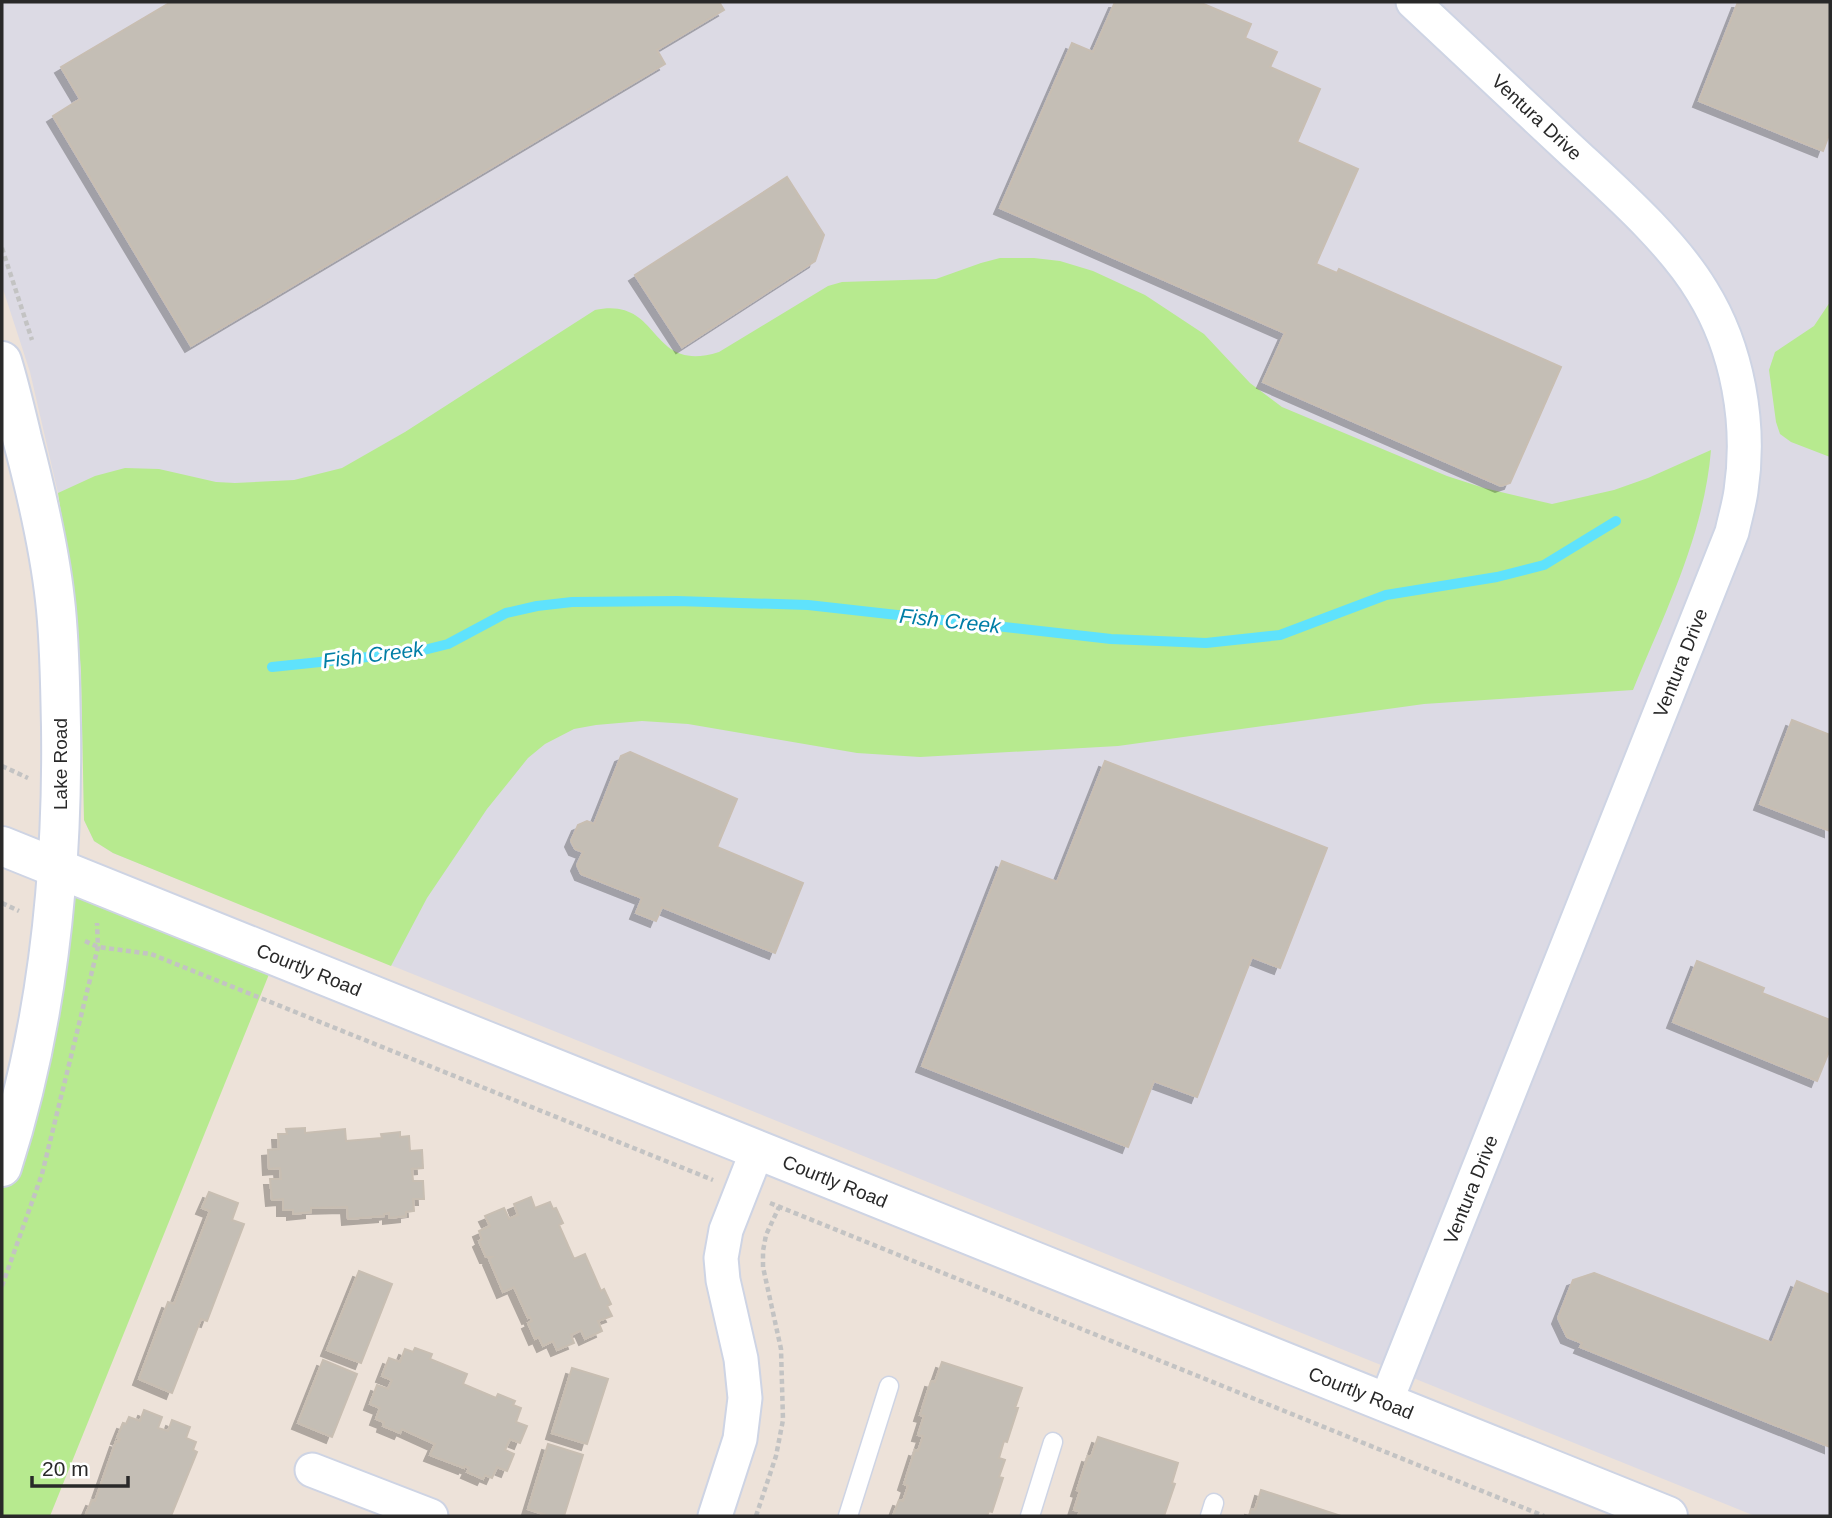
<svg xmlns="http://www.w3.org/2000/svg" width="1832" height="1518" font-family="Arial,sans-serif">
	<defs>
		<filter id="shadow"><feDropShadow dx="-6" dy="6" stdDeviation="0" flood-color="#0004"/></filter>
	</defs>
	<rect width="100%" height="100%" fill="#ede2d9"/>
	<polygon fill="#dcdae4" points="2,2 1830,2 1830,1516 1755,1516 113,853 94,841 84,820 81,671 75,600 58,493 30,372 2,286"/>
	<g fill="#b7ea8f">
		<path d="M1000,258H1034L1060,261L1093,271L1145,295L1204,334L1250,383L1282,407L1447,476L1484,488L1552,504L1614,490L1648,478L1711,450C1704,535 1665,612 1633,690L1424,704L1118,746L920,757L857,753L688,724L642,721L596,725L574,729L545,744L528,758L487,809L427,898L391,966L113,853L94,841L84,820L81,671L75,600L58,493L95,476L125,468L159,469L216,482L235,483L294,480L342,468L405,432L595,310C663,296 647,375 719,352L828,286L842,282L936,279L981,263Z"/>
		<polygon points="1830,302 1830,457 1791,442 1780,434 1776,422 1769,370 1775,352 1814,326"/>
		<polygon points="58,869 276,957 50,1516 2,1516 2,1167"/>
	</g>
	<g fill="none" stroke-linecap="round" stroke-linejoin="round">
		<polyline stroke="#5fe2fc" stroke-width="10" points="272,667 416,652 448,644 506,613 537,606 572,602 677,601 808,605 1111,639 1206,643 1280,635 1386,595 1497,577 1544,565 1616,521"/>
	</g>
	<g fill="#c4beb5" stroke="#c8beb2" stroke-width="2" filter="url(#shadow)">
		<polygon points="171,2 719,2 724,10 657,50 665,64 191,346 53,116 80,99 61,67"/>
		<polygon points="1115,2 1199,2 1251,24 1245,38 1277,52 1270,67 1320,89 1297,142 1358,169 1316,264 1337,273 1339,269 1561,367 1510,483 1501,486 1263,382 1285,333 1000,208 1072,43 1093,52"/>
		<polygon points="1738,2 1830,2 1830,132 1823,151 1699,101"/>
		<polygon points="787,177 824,235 815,261 682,347 635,275"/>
		<polygon points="1792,720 1830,735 1830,831 1760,804"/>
		<polygon points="630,752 737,799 717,847 803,883 775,953 662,907 656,921 636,913 642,898 581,874 577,865 583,852 575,849 571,841 578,825 587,821 594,824 621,756"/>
		<polygon points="1105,761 1327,848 1280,968 1252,957 1197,1097 1154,1081 1128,1147 922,1066 1002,861 1057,882"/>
		<polygon points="1697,961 1764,988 1762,993 1830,1020 1830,1049 1817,1081 1673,1022"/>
		<polygon points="305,1128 305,1133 345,1129 346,1141 382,1138 381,1134 400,1132 400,1137 409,1136 410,1151 422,1150 423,1168 412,1169 413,1181 423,1181 424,1199 413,1199 414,1211 406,1212 406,1216 389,1218 389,1213 384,1214 384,1216 348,1219 347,1207 311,1208 311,1212 293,1214 293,1210 283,1210 283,1199 272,1200 270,1179 281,1179 280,1168 269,1169 268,1150 279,1149 278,1134 287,1134 286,1129"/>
		<polygon points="209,1192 238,1203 232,1220 244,1224 207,1321 201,1319 172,1393 139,1379 168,1302 174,1304 210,1211 202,1208"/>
		<polygon points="531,1197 535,1208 550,1202 553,1209 556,1208 563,1223 559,1225 574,1259 585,1254 601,1291 604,1289 611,1304 607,1306 612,1316 598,1321 602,1331 585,1339 581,1330 571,1335 574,1343 557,1350 553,1341 543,1346 539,1337 535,1339 528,1323 532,1321 530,1317 528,1318 514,1287 503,1292 489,1259 492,1257 486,1257 479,1241 482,1239 479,1231 490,1226 485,1216 504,1208 509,1219 518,1215 514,1204"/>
		<polygon points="359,1271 392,1284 361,1363 327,1350"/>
		<polygon points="1594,1273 1772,1343 1797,1281 1830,1295 1830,1447 1580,1347 1582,1343 1567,1337 1558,1318 1573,1280"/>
		<polygon points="415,1348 432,1354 430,1359 467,1374 463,1384 496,1398 498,1394 515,1401 513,1405 521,1408 516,1422 527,1426 520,1443 510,1439 505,1450 514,1454 507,1471 497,1467 492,1478 485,1475 483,1479 467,1472 469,1468 465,1466 464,1468 430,1455 435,1444 402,1429 400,1433 383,1426 384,1422 376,1419 380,1408 370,1404 377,1385 388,1389 392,1380 382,1376 389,1358 400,1362 405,1349 413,1352"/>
		<polygon points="323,1360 357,1374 332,1437 298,1423"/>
		<polygon points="942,1362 1022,1388 1015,1408 1018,1408 1007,1442 1004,1441 999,1458 1005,1460 999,1477 1003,1478 992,1512 989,1511 987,1516 893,1516 899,1500 903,1501 908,1486 904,1484 915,1450 918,1451 923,1436 918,1435 924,1416 920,1415 931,1381 935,1382"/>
		<polygon points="572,1368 608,1379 587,1444 552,1433"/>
		<polygon points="144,1410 162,1417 158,1428 168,1431 172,1420 190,1427 186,1438 196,1442 193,1450 197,1452 171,1516 89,1516 86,1514 92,1500 95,1501 116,1441 119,1442 120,1439 117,1438 123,1423 126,1424 129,1417 140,1421"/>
		<polygon points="1098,1437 1178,1463 1172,1483 1175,1484 1164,1516 1078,1516 1080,1511 1074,1510 1080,1491 1077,1490 1088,1456 1091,1457"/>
		<polygon points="548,1444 583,1455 564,1516 549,1516 528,1509"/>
		<polygon points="1261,1490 1341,1516 1249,1516 1251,1509 1255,1510"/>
	</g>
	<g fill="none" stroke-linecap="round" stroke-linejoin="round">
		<g stroke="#ced4e4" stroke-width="21">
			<g id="service">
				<polyline points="848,1516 889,1386"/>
				<polyline points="1030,1516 1053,1442"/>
				<polyline points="1210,1516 1214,1503"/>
			</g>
		</g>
		<g stroke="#ced4e4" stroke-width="37">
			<g id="minor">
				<path id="s1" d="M1385,1404L1732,532C1735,518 1739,505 1741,491C1751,424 1738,349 1702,291C1672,241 1615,191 1572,151C1519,101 1466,52 1413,2"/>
				<polyline points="312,1470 431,1516"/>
				<polyline points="715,1516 740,1439 745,1398 741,1359 723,1280 721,1258 726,1230 757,1151"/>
			</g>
		</g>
		<g stroke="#ced4e4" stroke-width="42">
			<g id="tertiary">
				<path d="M2,361C10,387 16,413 22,438C36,491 49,545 55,600C60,642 60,685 61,727C63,877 48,1024 2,1167"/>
				<path id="s2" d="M2,846L1668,1516"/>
			</g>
		</g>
		<g stroke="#c3c3c3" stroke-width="4.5" stroke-dasharray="5 3.5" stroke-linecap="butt">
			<polyline points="2,248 32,340"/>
			<polyline points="2,766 28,778"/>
			<polyline points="2,903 19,911"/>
			<polyline points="85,941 98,947 151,954 713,1180"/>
			<polyline points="770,1203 1544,1516"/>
			<polyline points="2,1286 42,1174 98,947 97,923"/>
			<polyline points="756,1516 776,1456 783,1420 781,1349 763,1267 763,1251 766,1235 779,1207"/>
		</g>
		<use href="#service" stroke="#fff" stroke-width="18"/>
		<use href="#minor" stroke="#fff" stroke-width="33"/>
		<use href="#tertiary" stroke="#fff" stroke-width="38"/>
	</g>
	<g text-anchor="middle" stroke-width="6" stroke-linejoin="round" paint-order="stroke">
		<g font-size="19" fill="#292929" stroke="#fff">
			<text transform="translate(1537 117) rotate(43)" y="7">Ventura Drive</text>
			<text dy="7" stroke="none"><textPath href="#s1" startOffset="798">Ventura Drive</textPath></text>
			<text transform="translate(60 764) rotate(-90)" y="7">Lake Road</text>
			<text dy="7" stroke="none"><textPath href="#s2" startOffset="331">Courtly Road</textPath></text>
			<text dy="7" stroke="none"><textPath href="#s2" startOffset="898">Courtly Road</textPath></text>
			<text dy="7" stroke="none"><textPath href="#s1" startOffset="231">Ventura Drive</textPath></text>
			<text dy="7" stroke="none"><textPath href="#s2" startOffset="1465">Courtly Road</textPath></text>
		</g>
		<g font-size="21" font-style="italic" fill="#007ea6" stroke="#fff">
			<text transform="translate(950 621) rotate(6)" y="7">Fish Creek</text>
			<text transform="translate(373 655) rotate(-7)" y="7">Fish Creek</text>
		</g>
	</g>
	<rect width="1832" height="1518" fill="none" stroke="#292929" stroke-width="7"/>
	<path d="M32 1476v10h96v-10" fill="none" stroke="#292929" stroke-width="3.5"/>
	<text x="42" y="1476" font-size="21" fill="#292929" stroke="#ffffff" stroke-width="5" paint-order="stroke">20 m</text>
</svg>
